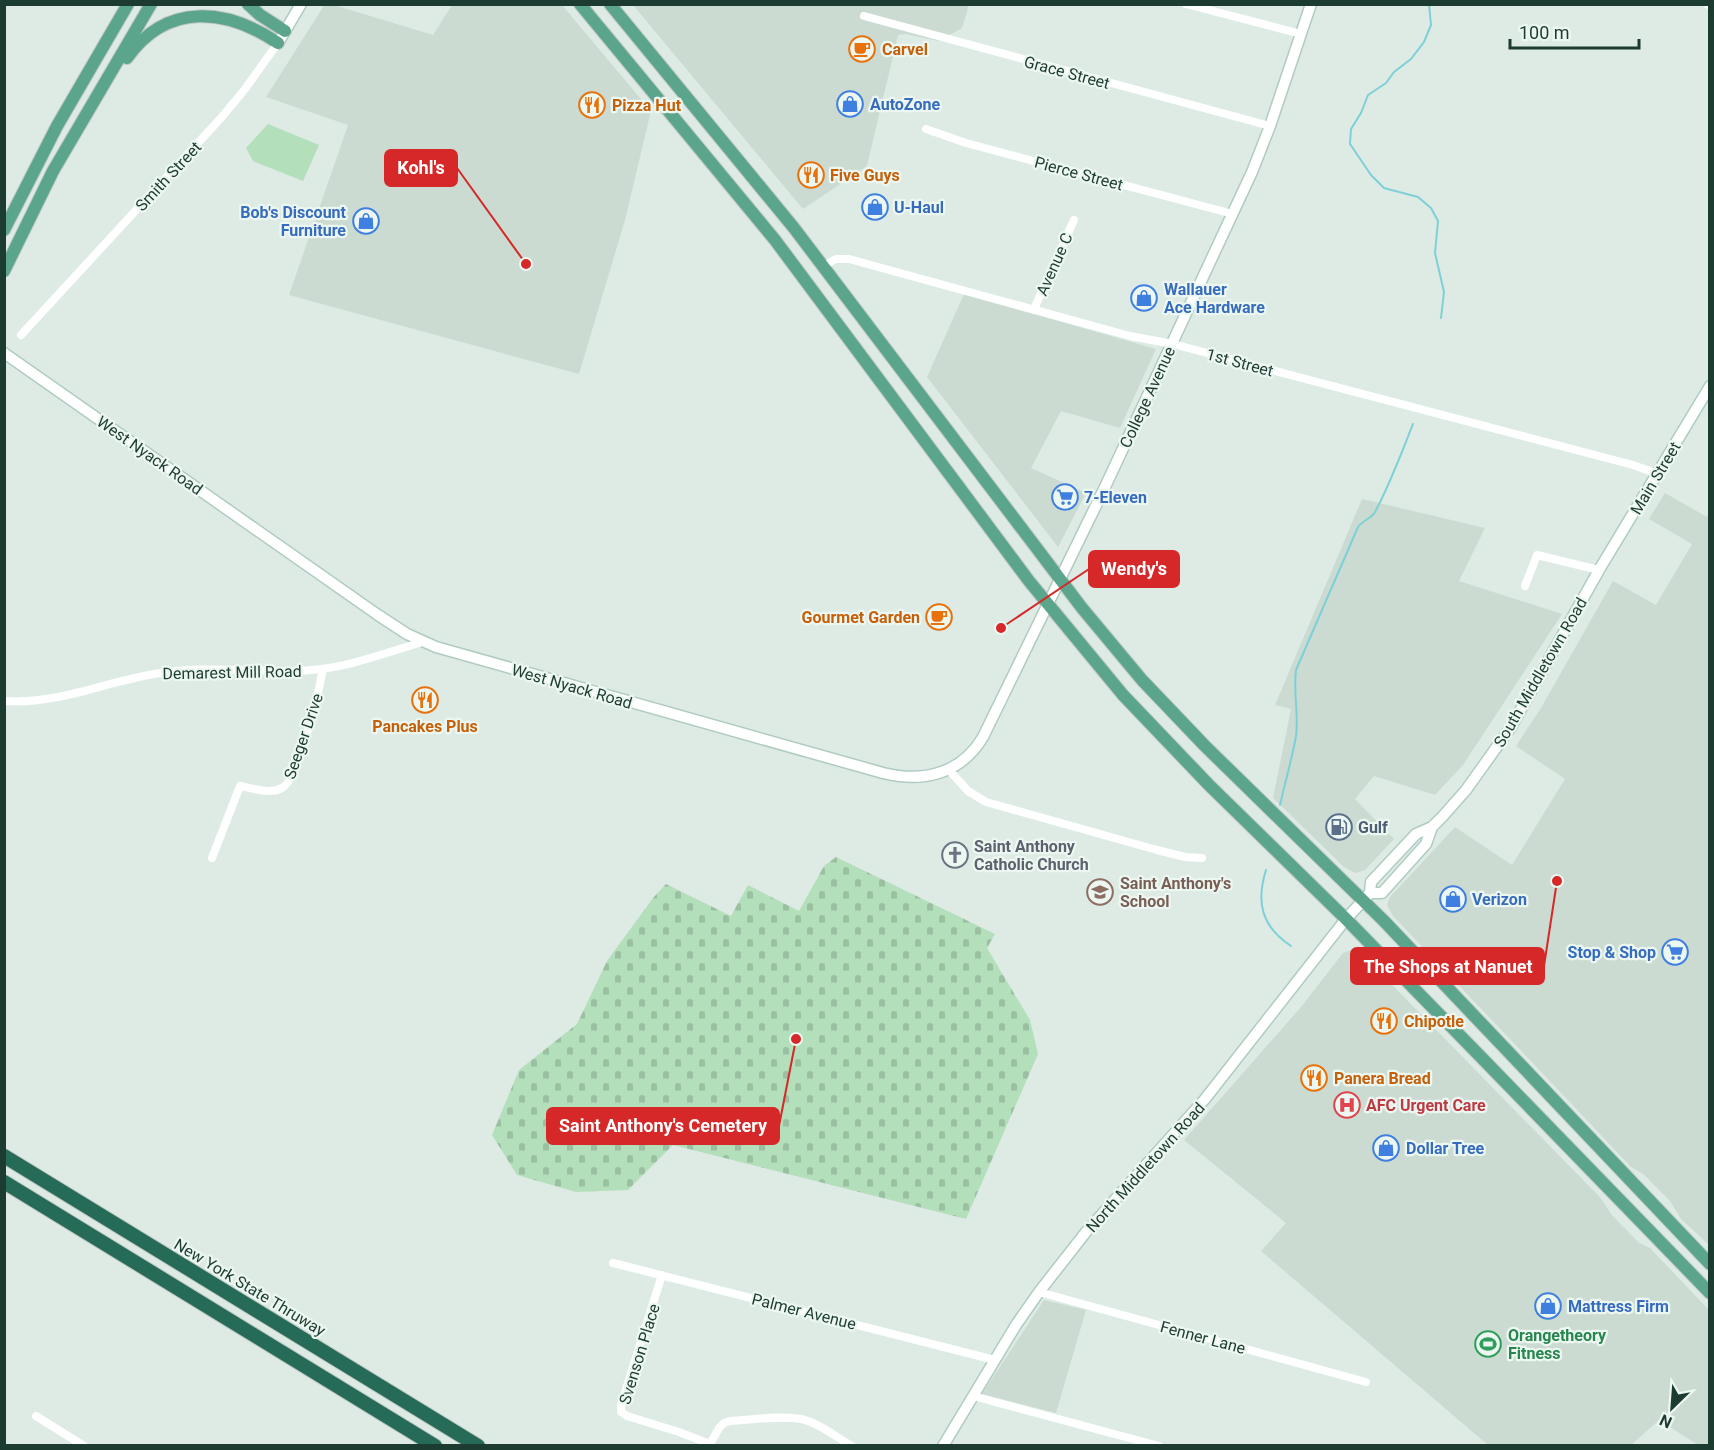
<svg xmlns="http://www.w3.org/2000/svg" width="1714" height="1450" font-family="Roboto,sans-serif">
	<defs>
		<pattern id="cemetery-stones" width="16" height="16" patternUnits="userSpaceOnUse" patternTransform="scale(1.5)"><rect width="16" height="16" fill="#b3dfbb"/><path d="M2 7V4a2 2 0 0 1 4 0v3zM10 15v-3a2 2 0 0 1 4 0v3z" fill="#9ac0a1"/></pattern>
	</defs>
	<rect width="100%" height="100%" fill="#ddebe4"/>
	<g fill="#cbdbd2">
		<polygon points="325,4 334,5 433,35 452,5 562,5 651,111 625,220 579,374 289,295 348,125 266,97"/>
		<polygon points="633,5 969,5 962,28 939,41 905,34 898,35 867,166 803,209"/>
		<polygon points="964,294 1156,349 1120,428 1061,411 1031,468 1086,493 1058,547 927,377"/>
		<polygon points="1665,493 1707,517 1709,513 1709,1245 1681,1219 1670,1201 1643,1174 1631,1167 1580,1113 1393,916 1387,905 1390,897 1455,827 1512,865 1565,779 1516,746 1541,708 1613,581 1656,605 1692,544 1649,519"/>
		<polygon points="1362,499 1485,528 1459,581 1562,614 1463,765 1435,795 1374,776 1355,799 1394,839 1365,870 1355,873 1344,867 1273,798 1291,709 1275,705"/>
		<polygon points="1351,950 1359,951 1362,954 1586,1183 1600,1197 1611,1214 1639,1243 1650,1248 1709,1310 1709,1445 1698,1445 1659,1420 1631,1445 1488,1445 1261,1251 1286,1223 1184,1140 1301,1007 1343,953"/>
		<polygon points="1044,1300 1086,1310 1056,1413 982,1394"/>
	</g>
	<polygon fill="url(#cemetery-stones)" points="836,857 995,934 987,948 1030,1020 1038,1054 966,1219 673,1145 628,1190 576,1192 517,1175 492,1135 519,1070 577,1024 607,961 653,898 666,884 731,916 748,885 799,911 824,866"/>
	<polygon fill="#b3dfbb" points="268,124 319,145 303,181 253,161 246,148"/>
	<g fill="none" stroke-linecap="round" stroke-linejoin="round">
		<g stroke="#7ed0d7" stroke-width="2">
			<polyline points="1429,4 1431,25 1424,42 1411,59 1394,72 1386,83 1368,95 1361,113 1351,129 1350,144 1371,175 1384,188 1418,197 1431,208 1438,221 1435,253 1444,292 1441,318"/>
			<path d="M1280,805C1285,782 1292,759 1296,736C1299,714 1293,692 1296,670L1358,527C1363,520 1371,519 1375,512C1390,484 1401,454 1413,424"/>
			<path d="M1266,870C1256,902 1261,926 1291,946"/>
		</g>
		<g stroke="#afccbf" stroke-width="13">
			<g id="secondary">
				<polyline points="278,43 301,4"/>
				<path d="M4,353L378,615L407,634L436,647L883,773C923,783 961,774 983,737L1105,487L1252,172L1270,126L1311,4"/>
				<polyline points="1370,893 1371,882 1416,834 1432,827 1443,816 1466,790 1511,727 1599,570 1710,386"/>
				<polyline points="943,1446 1016,1325 1039,1292 1086,1232 1205,1099 1346,919 1370,893 1382,893 1426,844 1432,827"/>
			</g>
		</g>
		<g stroke="#c0c8c5" stroke-width="14">
			<g id="primary">
				<polyline points="248,4 260,15 285,31"/>
				<polyline points="580,4 775,240 1029,581 1123,695 1209,785 1346,919 1478,1054 1710,1293"/>
				<polyline points="610,4 794,228 1082,608 1142,680 1205,746 1384,921 1710,1264"/>
				<path d="M127,58C167,2 226,8 278,43"/>
				<polyline points="4,230 57,126 128,4"/>
				<polyline points="4,271 53,171 151,4"/>
			</g>
		</g>
		<g stroke="#c0c8c5" stroke-width="16">
			<g id="highway">
				<polyline points="4,1156 478,1446"/>
				<polyline points="4,1182 435,1446"/>
			</g>
		</g>
		<g stroke="#fff" stroke-width="8">
			<polyline points="1186,4 1301,34"/>
			<polyline points="1707,4 1710,6"/>
			<polyline points="864,16 1270,126"/>
			<polyline points="926,129 966,143 1233,214"/>
			<polyline points="823,266 836,259 849,259 1130,336 1173,344 1633,465 1658,474"/>
			<polyline points="1034,309 1074,220"/>
			<polyline points="21,335 221,118 245,89 278,43"/>
			<polyline points="1525,586 1537,555 1599,570"/>
			<path d="M4,701C60,705 108,680 161,673C211,665 262,674 312,670C350,667 387,652 423,642"/>
			<polyline points="949,770 968,791 986,802 1157,850 1185,857 1202,858"/>
			<path d="M212,858L240,786C253,788 270,795 282,788C298,780 319,690 323,669"/>
			<polyline points="613,1263 995,1360"/>
			<polyline points="662,1275 621,1405 621,1412 627,1416 679,1432 710,1444"/>
			<polyline points="1039,1292 1366,1382"/>
			<polyline points="973,1396 1159,1446"/>
			<polyline points="36,1416 84,1446"/>
			<path d="M709,1446L719,1428L724,1423L730,1421C751,1420 781,1415 801,1419C819,1423 836,1437 852,1446"/>
		</g>
		<use href="#secondary" stroke="#fff" stroke-width="10"/>
		<use href="#primary" stroke="#5ca58d" stroke-width="12"/>
		<use href="#highway" stroke="#266b57" stroke-width="14"/>
	</g>
	<defs>
		<g id="cafe-ring" transform="scale(1.35)"><circle r="9.5" fill="#edf7f2" stroke="#e8710a" stroke-width="1.5"/><path d="M-5.5-4.5H6V0H3Q3 3.5 0 3.5H-2.5Q-5.5 3.5-5.5 0ZM3-3.2v2h1.7v-2ZM-6 4.5H4V6H-6Z" fill="#e8710a"/></g>
		<g id="shop-ring" transform="scale(1.35)"><circle r="9.5" fill="#edf7f2" stroke="#3f7fe0" stroke-width="1.5"/><path d="M-5-2.5h2.3a2.7 3.5 0 0 1 5.4 0H5L5.5 6h-11ZM-1.5-2.5h3a1.5 2.3 0 0 0-3 0Z" fill="#3f7fe0"/></g>
		<g id="restaurant-ring" transform="scale(1.35)"><circle r="9.5" fill="#edf7f2" stroke="#e8710a" stroke-width="1.5"/><path d="M-5-6h1v4h1v-4h1v4h1v-4h1v5L-1.5 .5V6h-2V.5L-5-1ZM5-6V6H3V1.5H1.5Q1.5-4 5-6Z" fill="#e8710a"/></g>
		<g id="supermarket-ring" transform="scale(1.35)"><circle r="9.5" fill="#edf7f2" stroke="#3f7fe0" stroke-width="1.5"/><path d="M-6-5.5h2.5l.6 2H6L4.5 2H-2.5L-4.4-4H-6ZM-1.5 3.2a1.3 1.3 0 1 0 .1 0ZM3 3.2a1.3 1.3 0 1 0 .1 0Z" fill="#3f7fe0"/></g>
		<g id="fuel-ring" transform="scale(1.35)"><circle r="9.5" fill="#edf7f2" stroke="#5c6f8a" stroke-width="1.5"/><path d="M-5.5-6h7V0h2V4h1.3V-2.5L3-4.5l.8-.8L6-3V5H2.5V1h-1V6h-7ZM-4.2-4.7v3.2H.2V-4.7Z" fill="#5c6f8a"/></g>
		<g id="church-ring" transform="scale(1.35)"><circle r="9.5" fill="#edf7f2" stroke="#6b7280" stroke-width="1.5"/><path d="M-1.2-6h2.4v3.5h3.3v2.4h-3.3V6h-2.4V-.1h-3.3v-2.4h3.3Z" fill="#6b7280"/></g>
		<g id="school-ring" transform="scale(1.35)"><circle r="9.5" fill="#edf7f2" stroke="#8d6e63" stroke-width="1.5"/><path d="M0-5L7-2L0 1L-7-2ZM-4 1L0 2.5L4 1V4Q0 6-4 4Z" fill="#8d6e63"/></g>
		<g id="hospital-ring" transform="scale(1.35)"><circle r="9.5" fill="#edf7f2" stroke="#e0444e" stroke-width="1.5"/><path d="M-5-5h3v3.5h4V-5h3V5h-3V1.5h-4V5h-3Z" fill="#e0444e"/></g>
		<g id="stadium-ring" transform="scale(1.35)"><circle r="9.5" fill="#edf7f2" stroke="#2e9e5b" stroke-width="1.5"/><path d="M0-5a6.5 5 0 1 0 0 10a6.5 5 0 1 0 0-10ZM-3.5-1.8h7v3.6h-7Z" fill="#2e9e5b"/></g>
	</defs>
	<g fill-rule="evenodd">
		<use href="#cafe-ring" x="862" y="49"/>
		<use href="#shop-ring" x="850" y="104"/>
		<use href="#restaurant-ring" x="592" y="105"/>
		<use href="#restaurant-ring" x="811" y="175"/>
		<use href="#shop-ring" x="875" y="207"/>
		<use href="#shop-ring" x="366" y="221"/>
		<use href="#shop-ring" x="1144" y="298"/>
		<use href="#supermarket-ring" x="1065" y="497"/>
		<use href="#cafe-ring" x="939" y="617"/>
		<use href="#restaurant-ring" x="425" y="700"/>
		<use href="#fuel-ring" x="1339" y="827"/>
		<use href="#church-ring" x="955" y="855"/>
		<use href="#school-ring" x="1100" y="892"/>
		<use href="#shop-ring" x="1453" y="899"/>
		<use href="#supermarket-ring" x="1675" y="952"/>
		<use href="#restaurant-ring" x="1384" y="1021"/>
		<use href="#restaurant-ring" x="1314" y="1078"/>
		<use href="#hospital-ring" x="1347" y="1105"/>
		<use href="#shop-ring" x="1386" y="1148"/>
		<use href="#shop-ring" x="1548" y="1306"/>
		<use href="#stadium-ring" x="1488" y="1344"/>
	</g>
	<g text-anchor="middle" stroke-width="4.5" stroke-linejoin="round" paint-order="stroke">
		<g font-size="16" font-weight="bold" fill="#c56008" stroke="#edf7f2" text-anchor="start">
			<text x="882" y="55">Carvel</text>
			<text x="612" y="111">Pizza Hut</text>
			<text x="830" y="181">Five Guys</text>
			<text x="920" y="623" text-anchor="end">Gourmet Garden</text>
			<text x="425" y="732" text-anchor="middle">Pancakes Plus</text>
			<text x="1404" y="1027">Chipotle</text>
			<text x="1334" y="1084">Panera Bread</text>
		</g>
		<g font-size="16" fill="#1d3c31" stroke="#edf7f2">
			<text transform="translate(1067 72) rotate(15)" y="6">Grace Street</text>
			<text transform="translate(1079 173) rotate(15)" y="6">Pierce Street</text>
			<text transform="translate(168 176) rotate(-47)" y="6">Smith Street</text>
			<text transform="translate(1054 264) rotate(-66)" y="6">Avenue C</text>
			<text transform="translate(1240 362) rotate(15)" y="6">1st Street</text>
			<text transform="translate(1147 397) rotate(-65)" y="6">College Avenue</text>
			<text transform="translate(150 455) rotate(35)" y="6">West Nyack Road</text>
			<text transform="translate(1655 478) rotate(-59)" y="6">Main Street</text>
			<text transform="translate(232 672) rotate(-1)" y="6">Demarest Mill Road</text>
			<text transform="translate(1540 672) rotate(-60)" y="6">South Middletown Road</text>
			<text transform="translate(572 686) rotate(16)" y="6">West Nyack Road</text>
			<text transform="translate(303 736) rotate(-71)" y="6">Seeger Drive</text>
			<text transform="translate(1145 1167) rotate(-48)" y="6">North Middletown Road</text>
			<text transform="translate(250 1287) rotate(31)" y="6">New York State Thruway</text>
			<text transform="translate(804 1311) rotate(14)" y="6">Palmer Avenue</text>
			<text transform="translate(1203 1337) rotate(15)" y="6">Fenner Lane</text>
			<text transform="translate(639 1354) rotate(-73)" y="6">Svenson Place</text>
		</g>
		<g font-size="16" font-weight="bold" fill="#366cbe" stroke="#edf7f2" text-anchor="start">
			<text x="870" y="110">AutoZone</text>
			<text x="894" y="213">U-Haul</text>
			<text x="346" y="218" text-anchor="end">Bob's Discount<tspan x="346" dy="18">Furniture</tspan></text>
			<text x="1164" y="295">Wallauer<tspan x="1164" dy="18">Ace Hardware</tspan></text>
			<text x="1084" y="503">7-Eleven</text>
			<text x="1472" y="905">Verizon</text>
			<text x="1656" y="958" text-anchor="end">Stop &amp; Shop</text>
			<text x="1406" y="1154">Dollar Tree</text>
			<text x="1568" y="1312">Mattress Firm</text>
		</g>
		<g font-size="16" font-weight="bold" fill="#4e5e75" stroke="#edf7f2" text-anchor="start">
			<text x="1358" y="833">Gulf</text>
		</g>
		<g font-size="16" font-weight="bold" fill="#5b616d" stroke="#edf7f2" text-anchor="start">
			<text x="974" y="852">Saint Anthony<tspan x="974" dy="18">Catholic Church</tspan></text>
		</g>
		<g font-size="16" font-weight="bold" fill="#785e54" stroke="#edf7f2" text-anchor="start">
			<text x="1120" y="889">Saint Anthony's<tspan x="1120" dy="18">School</tspan></text>
		</g>
		<g font-size="16" font-weight="bold" fill="#be3a42" stroke="#edf7f2" text-anchor="start">
			<text x="1366" y="1111">AFC Urgent Care</text>
		</g>
		<g font-size="16" font-weight="bold" fill="#27864d" stroke="#edf7f2" text-anchor="start">
			<text x="1508" y="1341">Orangetheory<tspan x="1508" dy="18">Fitness</tspan></text>
		</g>
	</g>
	<path fill="none" stroke="#d62828" stroke-width="2" d="M526 264L457 168M1001 628L1089 569M1557 881L1544 966M796 1039L779 1126"/>
	<g fill="#d62828" stroke="#edf7f2" stroke-width="2">
		<circle cx="526" cy="264" r="6"/>
		<circle cx="1001" cy="628" r="6"/>
		<circle cx="1557" cy="881" r="6"/>
		<circle cx="796" cy="1039" r="6"/>
	</g>
	<g fill="#d62828" stroke="#d62828" stroke-width="2">
		<rect x="385" y="150" width="72" height="36" rx="6"/>
		<rect x="1089" y="551" width="90" height="36" rx="6"/>
		<rect x="1351" y="948" width="193" height="36" rx="6"/>
		<rect x="547" y="1108" width="232" height="36" rx="6"/>
	</g>
	<g font-size="18" text-anchor="middle" font-weight="bold" fill="#fff">
		<text x="421" y="174">Kohl's</text>
		<text x="1134" y="575">Wendy's</text>
		<text x="1448" y="973">The Shops at Nanuet</text>
		<text x="663" y="1132">Saint Anthony's Cemetery</text>
	</g>
	<rect width="1714" height="1450" fill="none" stroke="#1d3c31" stroke-width="12"/>
	<g transform="translate(1672 1408) rotate(205)" stroke="#edf7f2" stroke-width="4.5" paint-order="stroke">
	<path d="M0-4.5L10 22L0 15L-10 22Z" fill="#1d3c31"/>
	<text y="-9" font-size="16" font-weight="bold" text-anchor="middle" fill="#1d3c31">N</text>
	</g>
	<path d="M1510 39v9h129v-9" fill="none" stroke="#1d3c31" stroke-width="3"/>
	<text x="1519" y="39" font-size="18" fill="#1d3c31" stroke="#edf7f2" stroke-width="4.5" paint-order="stroke">100 m</text>
</svg>
